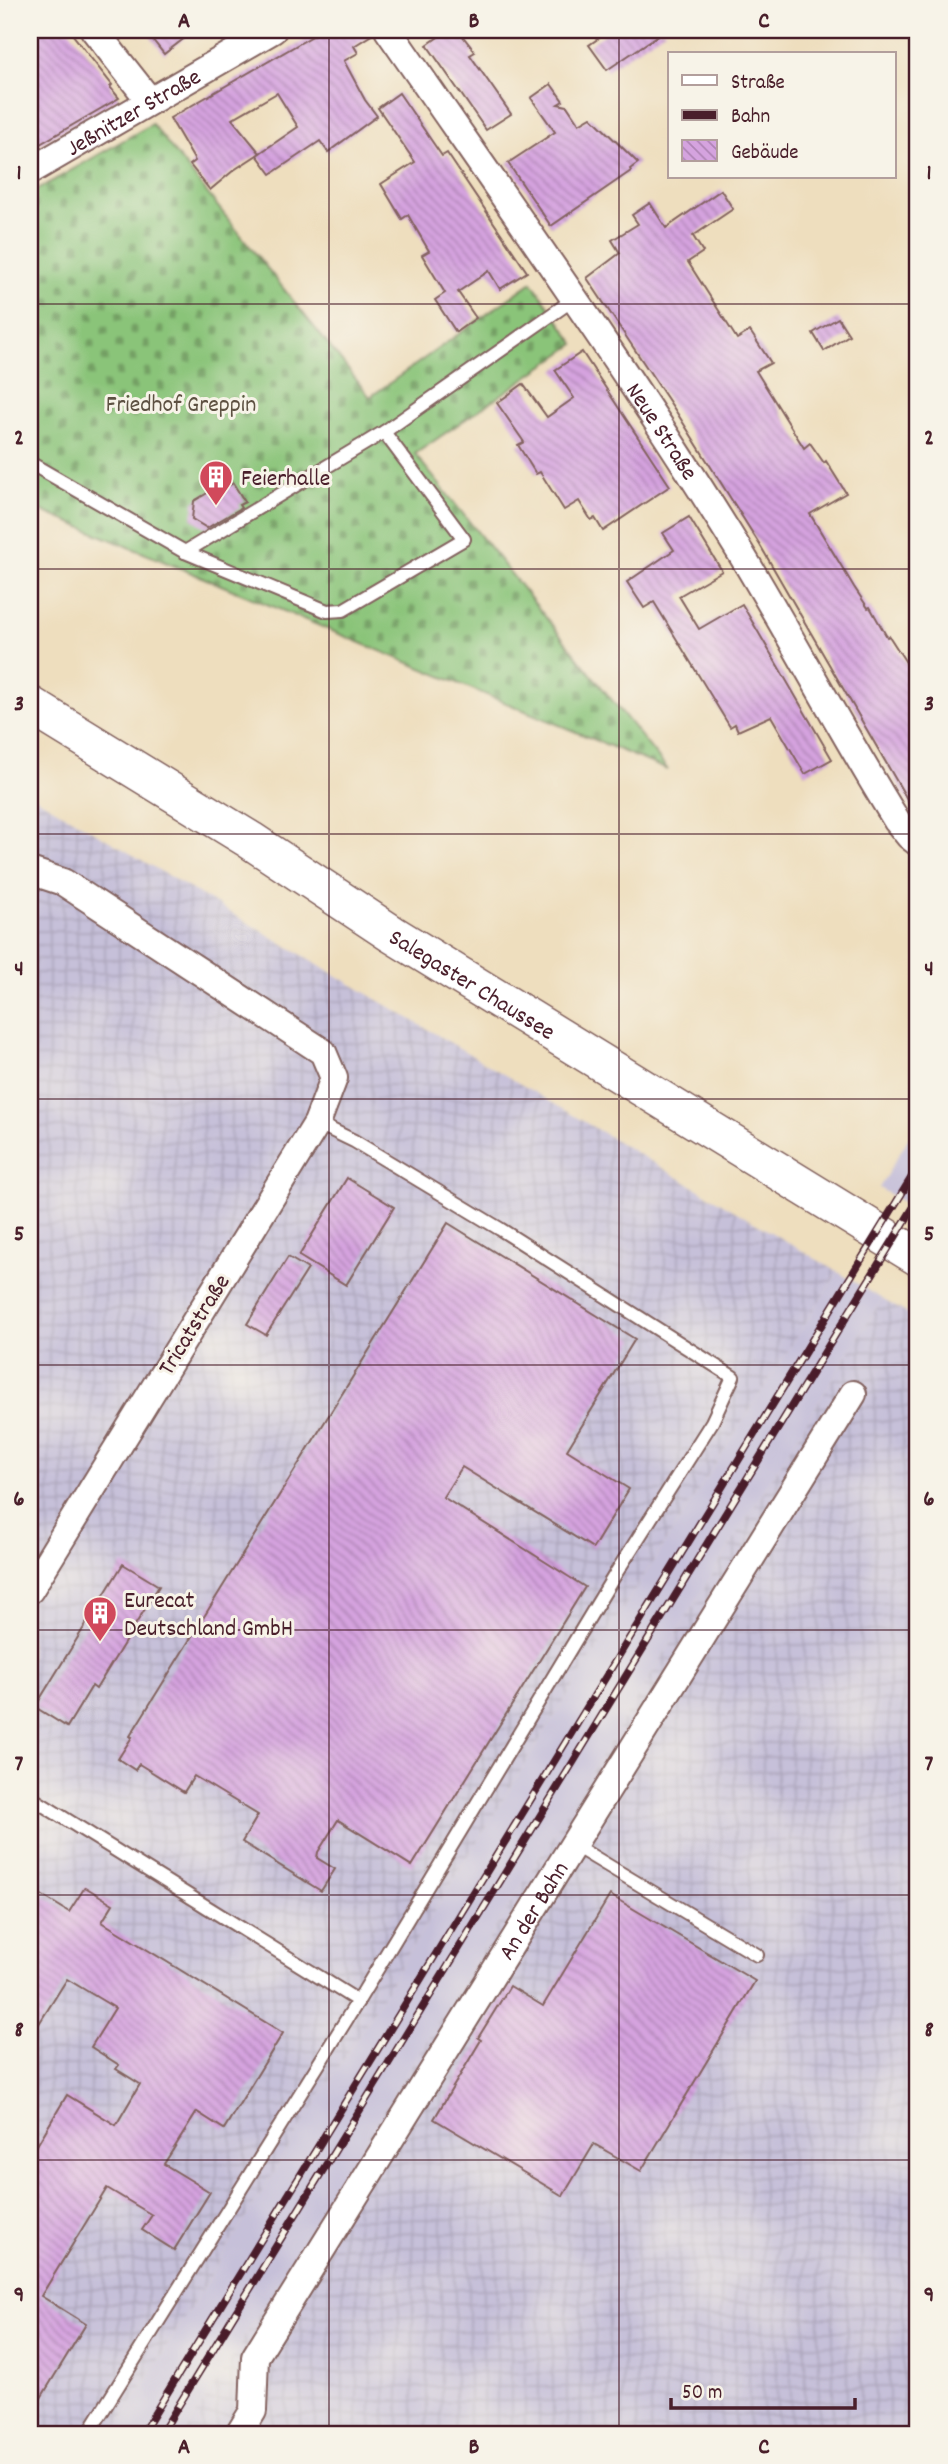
<svg xmlns="http://www.w3.org/2000/svg" width="948" height="2464" font-family="Dekko,sans-serif">
	<defs>
		<pattern id="industrial-grid" width="8" height="8" patternUnits="userSpaceOnUse" patternTransform="scale(1.75)"><rect width="8" height="8" fill="#c6c0d9"/><path d="M0 4h8M4 0v8" fill="none" stroke="#aca5ba"/></pattern>
		<pattern id="cemetery-stones" width="16" height="16" patternUnits="userSpaceOnUse" patternTransform="scale(1.75)"><rect width="16" height="16" fill="#8ac479"/><path d="M2 7V4a2 2 0 0 1 4 0v3zM10 15v-3a2 2 0 0 1 4 0v3z" fill="#739f63"/></pattern>
		<pattern id="building-back-hatch" width="6" height="6" patternUnits="userSpaceOnUse" patternTransform="scale(1.75)"><rect width="6" height="6" fill="#d5a3df"/><path d="M-1 5l2 2M0 0l6 6M5-1l2 2" fill="none" stroke="#af84b5"/></pattern>
	</defs>
	<rect width="100%" height="100%" fill="#f7f3e8"/>
	<filter id="ink" filterUnits="userSpaceOnUse"><feTurbulence type="fractalNoise" baseFrequency=".0143" numOctaves="2"/><feDisplacementMap in="SourceGraphic" scale="14" xChannelSelector="R" yChannelSelector="G"/><feConvolveMatrix kernelMatrix="1 2 1 2 8 2 1 2 1" color-interpolation-filters="sRGB"/></filter>
	<filter id="wash" filterUnits="userSpaceOnUse"><feTurbulence type="fractalNoise" baseFrequency=".00686" numOctaves="4" result="noise"/><feDisplacementMap in="SourceGraphic" scale="28" xChannelSelector="R" yChannelSelector="G"/><feGaussianBlur stdDeviation="1.57" result="paint"/><feColorMatrix in="noise" values="0 0 0 0 0 0 0 0 0 0 0 0 0 0 0 0 0 1.4 0 .05"/><feComposite in="paint" operator="in"/></filter>
	<g filter="url(#wash)">
		<rect width="100%" height="100%" fill="#eedebe"/>
		<g fill="url(#industrial-grid)">
			<polygon points="30,794 838,1272 550,1723 113,2434 30,2434"/>
			<polygon points="882,1299 918,1320 918,2434 185,2434"/>
		</g>
		<g fill="#c6c0d9">
			<polygon points="918,1122 918,1211 879,1188"/>
			<polygon points="838,1272 882,1299 185,2434 113,2434 550,1723"/>
		</g>
		<polygon fill="url(#cemetery-stones)" stroke="#6a7252" stroke-width="2" points="152,124 370,397 532,282 575,344 415,454 668,770 30,506 30,194"/>
		<g id="blocks">
			<g fill="url(#building-back-hatch)">
				<polygon points="30,30 69,30 112,85 110,87 119,98 40,144 30,131"/>
				<polygon points="145,30 195,30 164,54"/>
				<polygon points="323,30 372,30 373,34 354,46 358,53 344,61 365,100 377,116 328,152 320,141 271,174 257,155 298,127 277,93 232,119 260,153 234,170 210,190 190,165 195,161 170,118"/>
				<polygon points="448,30 458,30 475,52 470,55 511,114 486,130 427,45"/>
				<polygon points="611,30 666,30 607,70 589,45"/>
				<polygon points="551,84 563,101 558,104 567,106 579,124 591,117 638,163 630,169 631,171 551,226 508,163 555,132 531,98"/>
				<polygon points="399,93 442,156 447,153 527,272 500,289 489,271 458,292 476,318 456,332 435,300 445,293 422,255 429,251 408,215 402,219 381,184 415,162 378,108"/>
				<polygon points="721,190 733,209 693,236 703,252 688,262 737,339 750,331 771,363 756,371 804,448 810,443 824,463 826,461 846,493 810,514 854,587 868,608 870,607 887,637 889,636 918,681 918,818 760,545 677,413 587,278 620,253 612,240 638,224 632,215 650,203 666,228"/>
				<polygon points="838,318 849,335 824,351 813,333"/>
				<polygon points="582,352 670,486 603,531 595,518 591,520 579,501 564,510 540,472 536,474 518,445 524,442 497,403 523,384 547,417 574,398 555,370"/>
				<polygon points="226,482 228,486 233,483 245,502 239,505 241,508 207,528 192,519 194,501"/>
				<polygon points="689,517 722,571 679,596 699,629 742,604 832,759 805,774 771,716 738,731 735,724 730,727 654,602 644,608 627,582 674,550 663,533"/>
				<polygon points="347,1178 394,1207 346,1285 299,1256"/>
				<polygon points="448,1223 635,1339 567,1450 629,1489 593,1548 462,1467 443,1497 585,1587 412,1866 338,1820 318,1852 317,1858 335,1869 321,1891 242,1842 258,1815 194,1776 184,1792 139,1764 135,1770 118,1759 132,1737 130,1736"/>
				<polygon points="288,1257 308,1269 266,1335 247,1324"/>
				<polygon points="123,1564 159,1586 96,1689 92,1686 67,1727 35,1707"/>
				<polygon points="85,1887 113,1904 102,1922 283,2033 224,2129 197,2112 164,2164 210,2192 174,2250 142,2230 152,2215 107,2188 41,2296 86,2324 30,2416 30,2157 67,2095 116,2125 140,2084 116,2069 119,2065 91,2047 115,2008 67,1979 30,2038 30,1888 69,1912"/>
				<polygon points="610,1895 755,1981 641,2171 594,2144 563,2196 434,2119 481,2040 478,2038 510,1986 543,2006"/>
			</g>
		</g>
	</g>
	<g filter="url(#ink)">
		<use href="#blocks" fill-opacity="0" stroke="#83625e" stroke-width="2"/>
		<g fill="none" stroke-linecap="round" stroke-linejoin="round">
			<g stroke="#83625e" stroke-width="16">
				<g id="lane">
					<polyline points="30,463 185,552 384,432 574,299"/>
					<polyline points="185,552 327,611 343,610 464,539 384,432"/>
					<polyline points="30,1797 358,2001"/>
					<polyline points="572,1844 757,1955"/>
					<polyline points="88,2434 358,2001 616,1573 712,1422 733,1377 500,1229 354,1141 317,1123"/>
				</g>
			</g>
			<g stroke="#83625e" stroke-width="30">
				<g id="street">
					<polyline points="94,30 150,101"/>
					<path id="s1" d="M388,30C507,202 630,373 740,552C794,641 842,733 897,821L909,836L918,843"/>
					<path id="s2" d="M30,171L273,30"/>
					<polyline points="30,871 63,882 323,1052 334,1078 317,1123 30,1590"/>
					<path id="s3" d="M239,2434L253,2411L255,2357L853,1394"/>
				</g>
			</g>
			<g stroke="#83625e" stroke-width="40">
				<g id="secondary">
					<path id="s4" d="M30,705L250,840L392,934L918,1257"/>
				</g>
			</g>
			<use href="#lane" stroke="#fff" stroke-width="12"/>
			<use href="#street" stroke="#fff" stroke-width="26"/>
			<use href="#secondary" stroke="#fff" stroke-width="37"/>
			<g stroke="#4a1f2b" stroke-width="8">
				<g id="rail">
					<polyline points="142,2434 918,1167"/>
					<polyline points="161,2434 918,1200"/>
				</g>
			</g>
			<use href="#rail" stroke="#f7f3e8" stroke-width="5" stroke-dasharray="16" stroke-linecap="butt"/>
		</g>
	</g>
	<path fill="none" stroke="#4a1f2b" stroke-width="2" stroke-opacity="0.55" d="M329,30V2434M619,30V2434M30,304H918M30,569H918M30,834H918M30,1099H918M30,1365H918M30,1630H918M30,1895H918M30,2160H918"/>
	<defs>
		<g id="building-pin" transform="scale(1.75)"><path d="M0 17L-7.5 6A9.5 9.5 0 1 1 7.5 6Z" fill="#d1495b" stroke="#f7f3e8"/><path d="M-4-6H4V6H1V3H-1V6H-4ZM-2.5-4.3h1.7v1.8h-1.7ZM.8-4.3h1.7v1.8H.8ZM-2.5-1h1.7V.8h-1.7ZM.8-1h1.7V.8H.8Z" fill="#fff"/></g>
	</defs>
	<g fill-rule="evenodd">
		<use href="#building-pin" x="216" y="477"/>
		<use href="#building-pin" x="100" y="1613"/>
	</g>
	<g text-anchor="middle" stroke-width="6" stroke-linejoin="round" paint-order="stroke">
		<g font-size="24" fill="#4a1f2b" stroke="#f7f3e8">
			<text dy="8" stroke="none"><textPath href="#s2" startOffset="119">Jeßnitzer Straße</textPath></text>
			<text dy="8" stroke="none"><textPath href="#s1" startOffset="486">Neue Straße</textPath></text>
			<text dy="8" stroke="none"><textPath href="#s4" startOffset="523">Salegaster Chaussee</textPath></text>
			<text transform="translate(193 1324) rotate(-58)" y="8">Tricatstraße</text>
			<text dy="8" stroke="none"><textPath href="#s3" startOffset="607">An der Bahn</textPath></text>
		</g>
		<g font-size="24" fill="#5d5142" stroke="#f7f3e8">
			<text x="181" y="411">Friedhof Greppin</text>
		</g>
		<g font-size="24" fill="#4a1f2b" stroke="#f7f3e8" text-anchor="start">
			<text x="241" y="485">Feierhalle</text>
			<text x="124" y="1607">Eurecat<tspan x="124" dy="28">Deutschland GmbH</tspan></text>
		</g>
	</g>
	<rect width="948" height="2464" fill="none" stroke="#f7f3e8" stroke-width="77"/>
	<rect x="668" y="52" width="228" height="126" fill="#f7f3e8" stroke="#b29e9c" stroke-width="2"/>
	<rect x="682" y="75" width="35" height="10" fill="#ffffff" stroke="#b29e9c" stroke-width="2"/>
	<text x="731" y="88" font-size="21" fill="#4a1f2b">Straße</text>
	<rect x="682" y="110" width="35" height="10" fill="#4a1f2b" stroke="#b29e9c" stroke-width="2"/>
	<text x="731" y="122" font-size="21" fill="#4a1f2b">Bahn</text>
	<rect x="682" y="140" width="35" height="21" fill="url(#building-back-hatch)" stroke="#b29e9c" stroke-width="2"/>
	<text x="731" y="158" font-size="21" fill="#4a1f2b">Gebäude</text>
	<path d="M671 2398v10h184v-10" fill="none" stroke="#4a1f2b" stroke-width="3.5"/>
	<text x="682" y="2398" font-size="21" fill="#4a1f2b" stroke="#f7f3e8" stroke-width="5" paint-order="stroke">50 m</text>
	<rect x="38" y="38" width="871" height="2388" fill="none" stroke="#4a1f2b" stroke-width="2.5"/>
	<g font-size="23" text-anchor="middle" font-weight="bold" fill="#4a1f2b">
		<text x="184" y="27">A</text>
		<text x="474" y="27">B</text>
		<text x="764" y="27">C</text>
		<text x="19" y="179">1</text>
		<text x="929" y="179">1</text>
		<text x="19" y="444">2</text>
		<text x="929" y="444">2</text>
		<text x="19" y="710">3</text>
		<text x="929" y="710">3</text>
		<text x="19" y="975">4</text>
		<text x="929" y="975">4</text>
		<text x="19" y="1240">5</text>
		<text x="929" y="1240">5</text>
		<text x="19" y="1505">6</text>
		<text x="929" y="1505">6</text>
		<text x="19" y="1770">7</text>
		<text x="929" y="1770">7</text>
		<text x="19" y="2036">8</text>
		<text x="929" y="2036">8</text>
		<text x="19" y="2301">9</text>
		<text x="929" y="2301">9</text>
		<text x="184" y="2453">A</text>
		<text x="474" y="2453">B</text>
		<text x="764" y="2453">C</text>
	</g>
</svg>
